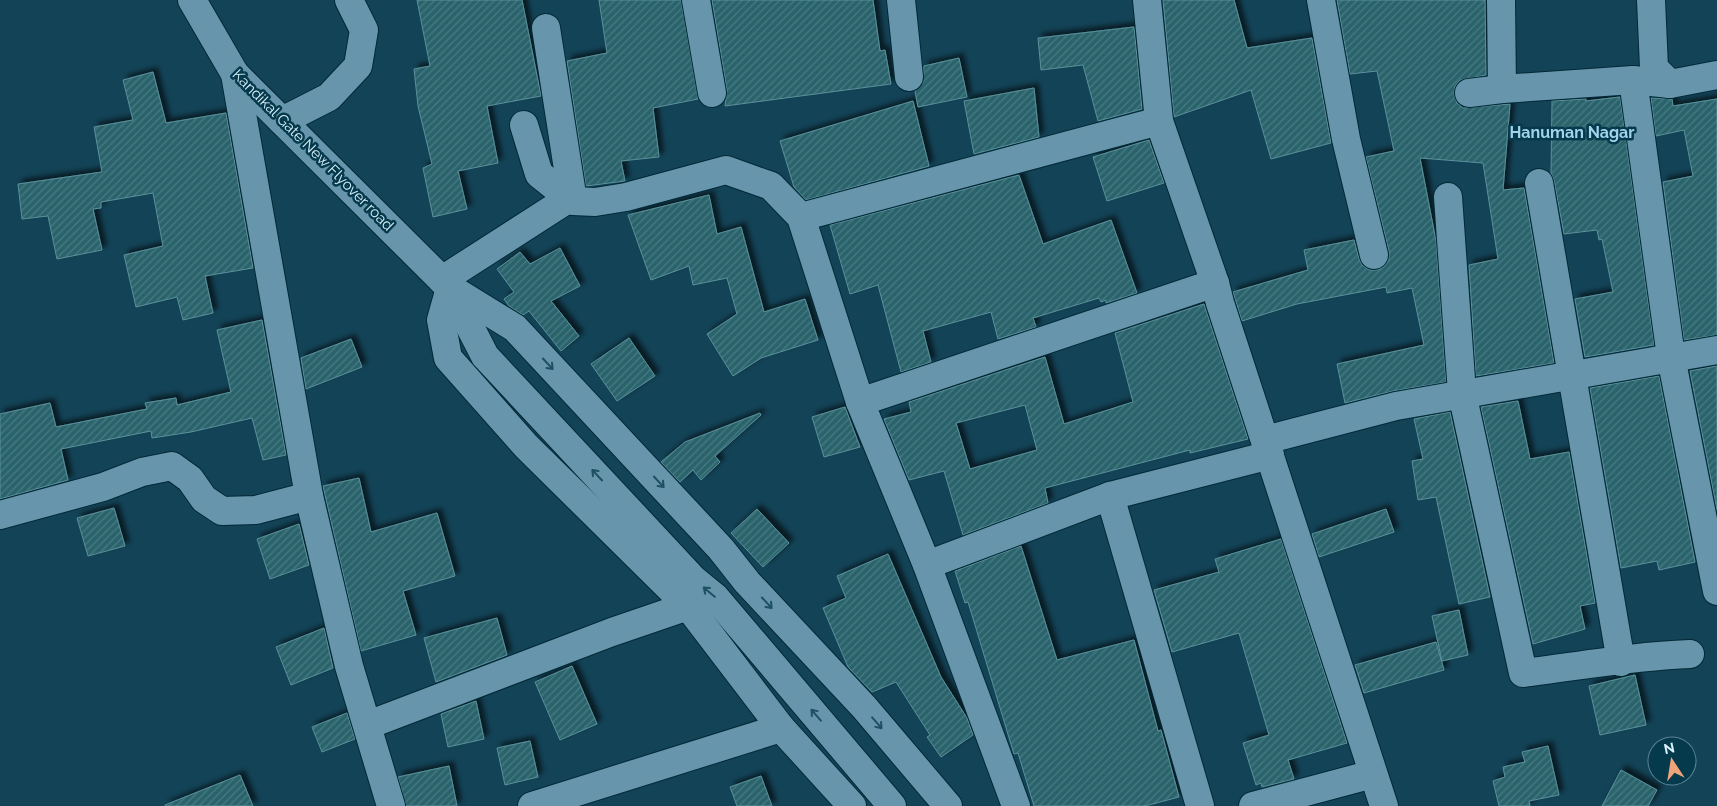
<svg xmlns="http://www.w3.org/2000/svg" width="1717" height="806" font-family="Raleway,sans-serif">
	<defs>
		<pattern id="building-hatch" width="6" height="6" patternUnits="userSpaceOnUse" patternTransform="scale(1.25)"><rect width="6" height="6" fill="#2a636c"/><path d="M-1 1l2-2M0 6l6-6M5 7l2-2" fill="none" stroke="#487a82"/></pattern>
		<filter id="shadow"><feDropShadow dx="4.5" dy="-4.5" stdDeviation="2.5" flood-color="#0009"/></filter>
	</defs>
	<rect width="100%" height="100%" fill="#134357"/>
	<g fill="url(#building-hatch)" stroke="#59919b" fill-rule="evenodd" filter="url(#shadow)">
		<polygon points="417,0 522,0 541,96 487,106 498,163 458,171 467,209 433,217 423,168 432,164 418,106 414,69 430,66"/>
		<polygon points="599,0 681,0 698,99 653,108 659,157 621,161 625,181 586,186 567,61 607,53"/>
		<polygon points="712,0 873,0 880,51 885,50 891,84 725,106 727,90"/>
		<polygon points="1163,0 1234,0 1247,48 1312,38 1331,143 1271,159 1251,90 1174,117"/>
		<polygon points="1337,0 1485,0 1486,75 1460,80 1455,86 1454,95 1457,103 1463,108 1510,104 1503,190 1524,188 1554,363 1476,376 1469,265 1498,259 1483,163 1420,158 1436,241 1446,382 1393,391 1345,403 1337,364 1424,345 1412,288 1387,293 1386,287 1297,304 1242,321 1233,292 1308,270 1304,250 1354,240 1359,259 1362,265 1369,270 1377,270 1384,267 1389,259 1389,251 1366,157 1394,151 1377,71 1350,74"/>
		<polygon points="1134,27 1142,109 1098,121 1083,65 1041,70 1038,38"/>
		<polygon points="959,58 967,97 918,107 915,91 923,83 924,66"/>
		<polygon points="153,72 166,123 226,113 253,268 205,276 213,313 183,320 177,297 136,307 124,255 163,246 153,193 101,202 101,208 93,209 102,250 57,259 48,216 22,219 18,184 102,172 94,127 133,120 123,80"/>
		<polygon points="1034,88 1039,137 974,154 964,101"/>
		<polygon points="1620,97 1654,345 1585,357 1575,299 1613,292 1602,239 1599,240 1597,230 1564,234 1554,180 1551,173 1552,101 1586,99 1586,101"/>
		<polygon points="1651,98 1672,99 1673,106 1717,99 1717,335 1684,340 1663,182 1693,176 1684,130 1656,136"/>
		<polygon points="913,101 929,166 806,200 794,187 780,141"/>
		<polygon points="1149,140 1164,183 1107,201 1093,157"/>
		<polygon points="1019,175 1043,244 1111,220 1137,293 1106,303 1106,300 1101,302 1099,298 1033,318 1036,327 998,339 991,312 923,331 931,362 901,372 878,285 850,294 830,225"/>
		<polygon points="709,195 717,234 741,227 764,312 805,299 818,340 761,358 733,376 707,334 737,314 727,278 693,285 689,266 651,280 628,215"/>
		<polygon points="560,248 580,286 551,301 579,336 561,351 529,311 523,315 509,306 504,299 514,292 497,269 520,252 530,264"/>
		<path d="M1204,304L1248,439L1190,453V450L1045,488L1048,503L963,535L944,471L909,480L884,419L911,412L909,402L1045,357L1064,424L1133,402L1115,333ZM1025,405L1037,450L970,469L956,423Z"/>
		<polygon points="262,320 286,455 263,460 252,418 191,432 152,438 151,431 61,449 68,480 0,499 0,414 50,403 56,427 147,409 145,403 176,398 177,405 231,392 217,330"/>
		<polygon points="629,338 655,376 617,401 591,364"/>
		<polygon points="351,339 362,367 306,389 301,358"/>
		<polygon points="1717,366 1717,510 1690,371"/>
		<polygon points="1659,376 1695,562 1659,570 1657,561 1621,568 1590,388"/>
		<polygon points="1518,401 1530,459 1569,452 1595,603 1580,606 1585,629 1533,644 1481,407"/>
		<polygon points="845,407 860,447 824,457 812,417"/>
		<polygon points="1450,412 1490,597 1459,604 1436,497 1418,500 1412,461 1423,459 1414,419"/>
		<polygon points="760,413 761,415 715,456 720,462 701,480 693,470 680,482 661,462 685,442"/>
		<polygon points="359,478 371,532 437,513 455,576 403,591 416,635 361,651 323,486"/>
		<polygon points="114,508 125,546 88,556 77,518"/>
		<polygon points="757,509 789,543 763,567 731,533"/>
		<polygon points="1386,509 1394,532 1319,557 1312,534"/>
		<polygon points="299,524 309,565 270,579 257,539"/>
		<polygon points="1281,539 1347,743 1288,760 1294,779 1262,787 1261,783 1256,785 1243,743 1269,735 1239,633 1172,652 1154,590 1219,572 1215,559"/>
		<polygon points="1021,546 1057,660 1134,640 1158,731 1161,730 1179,797 1145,806 1034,806 1018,753 1014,754 968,602 965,603 955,571"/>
		<polygon points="888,554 941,677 967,718 973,735 941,757 927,737 930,735 896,682 872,692 848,667 823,608 846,598 837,576"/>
		<polygon points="1459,610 1468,655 1442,661 1432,616"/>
		<polygon points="497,618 507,655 436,682 424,638"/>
		<polygon points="324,628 333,668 291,685 276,647"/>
		<polygon points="1436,642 1444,670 1364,693 1355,665"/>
		<polygon points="572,666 597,724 560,740 535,682"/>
		<polygon points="1635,675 1646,725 1600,735 1589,686"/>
		<polygon points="476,701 484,739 448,747 441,714"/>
		<polygon points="347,713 355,739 322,752 312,727"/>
		<polygon points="530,741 538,777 505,785 497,748"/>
		<polygon points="1548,746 1559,795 1529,801 1530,806 1499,806 1493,781 1505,777 1503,767 1525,762 1522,752"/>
		<polygon points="449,766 457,806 406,806 398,777"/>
		<polygon points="1621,770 1657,790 1648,806 1602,806"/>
		<polygon points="240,775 253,806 165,806 165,805"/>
		<polygon points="761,776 772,806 737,806 730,787"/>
	</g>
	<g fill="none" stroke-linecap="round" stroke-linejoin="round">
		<g stroke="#032937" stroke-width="30">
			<g id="street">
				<polyline points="696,0 712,93"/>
				<polyline points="901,0 909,77"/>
				<polyline points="1147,0 1159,121 1215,283 1220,303 1384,806"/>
				<polyline points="1321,0 1346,139 1374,255"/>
				<polyline points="1501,0 1502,89 1633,80 1670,84"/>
				<polyline points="1651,0 1654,68 1670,84 1717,75"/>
				<polyline points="546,28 573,201"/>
				<polyline points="1633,80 1671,357 1717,591"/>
				<polyline points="1469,93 1502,89"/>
				<polyline points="282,121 329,97 358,66 364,30 349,0"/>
				<polyline points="524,125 539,174 573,201 595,202 626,197 726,170 771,186 801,217"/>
				<polyline points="1539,183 1621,662"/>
				<path d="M1448,197L1462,393L1523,673C1579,666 1635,656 1690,654"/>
				<polyline points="442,280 568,199"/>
				<polyline points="450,288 441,320 448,358 526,446 688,606 781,728 852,806"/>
				<polyline points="860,402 801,217 1159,121"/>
				<polyline points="1265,440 1396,406 1717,350"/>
				<polyline points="309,496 349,666 391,806"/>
				<polyline points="0,515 103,487 142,472 172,466 190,479 204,499 222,511 256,510 309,496 235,74"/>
				<polyline points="927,565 860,402 1215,283"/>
				<polyline points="368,725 612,632 688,606"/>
				<polyline points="532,806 781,728"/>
				<polyline points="1016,806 927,565 1110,496"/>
				<polyline points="1200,806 1110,496 1270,455"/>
				<polyline points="1253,806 1373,774"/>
			</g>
		</g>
		<g stroke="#032937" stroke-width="30">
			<g id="secondary">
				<polyline points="192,0 235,74 450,288 515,328 721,549 747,582 864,707 948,806"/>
				<polyline points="450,288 485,356 693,579 715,597 892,806"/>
			</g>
		</g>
		<use href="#street" stroke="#6796ac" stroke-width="28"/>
		<use href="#secondary" stroke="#6796ac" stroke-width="28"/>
	</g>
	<defs><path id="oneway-shaft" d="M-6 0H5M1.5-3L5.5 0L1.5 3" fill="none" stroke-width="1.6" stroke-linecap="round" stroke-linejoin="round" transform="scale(1.25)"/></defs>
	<g stroke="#1e5064">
		<use href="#oneway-shaft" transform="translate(548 364) rotate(47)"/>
		<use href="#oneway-shaft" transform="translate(597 475) rotate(-133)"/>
		<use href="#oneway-shaft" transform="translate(659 482) rotate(47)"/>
		<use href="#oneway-shaft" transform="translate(709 592) rotate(-140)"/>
		<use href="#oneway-shaft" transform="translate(767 603) rotate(47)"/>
		<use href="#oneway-shaft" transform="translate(816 715) rotate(-131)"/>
		<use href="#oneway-shaft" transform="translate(877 723) rotate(49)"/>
	</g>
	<g text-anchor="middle" stroke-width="5" stroke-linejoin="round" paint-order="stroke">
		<g font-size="15" fill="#d9f1fd" stroke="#05394c">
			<text transform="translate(313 150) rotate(45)" y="5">Kandikal Gate New Flyover road</text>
		</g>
		<g font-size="16" font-weight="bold" fill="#a2d3eb" stroke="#05394c">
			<text x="1572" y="138">Hanuman Nagar</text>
		</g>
	</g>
	<g transform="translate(1672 761) rotate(348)"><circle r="24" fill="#05394c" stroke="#5a8393"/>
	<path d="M0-4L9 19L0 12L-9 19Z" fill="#efa378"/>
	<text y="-8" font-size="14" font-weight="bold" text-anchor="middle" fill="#d9f1fd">N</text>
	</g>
</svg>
